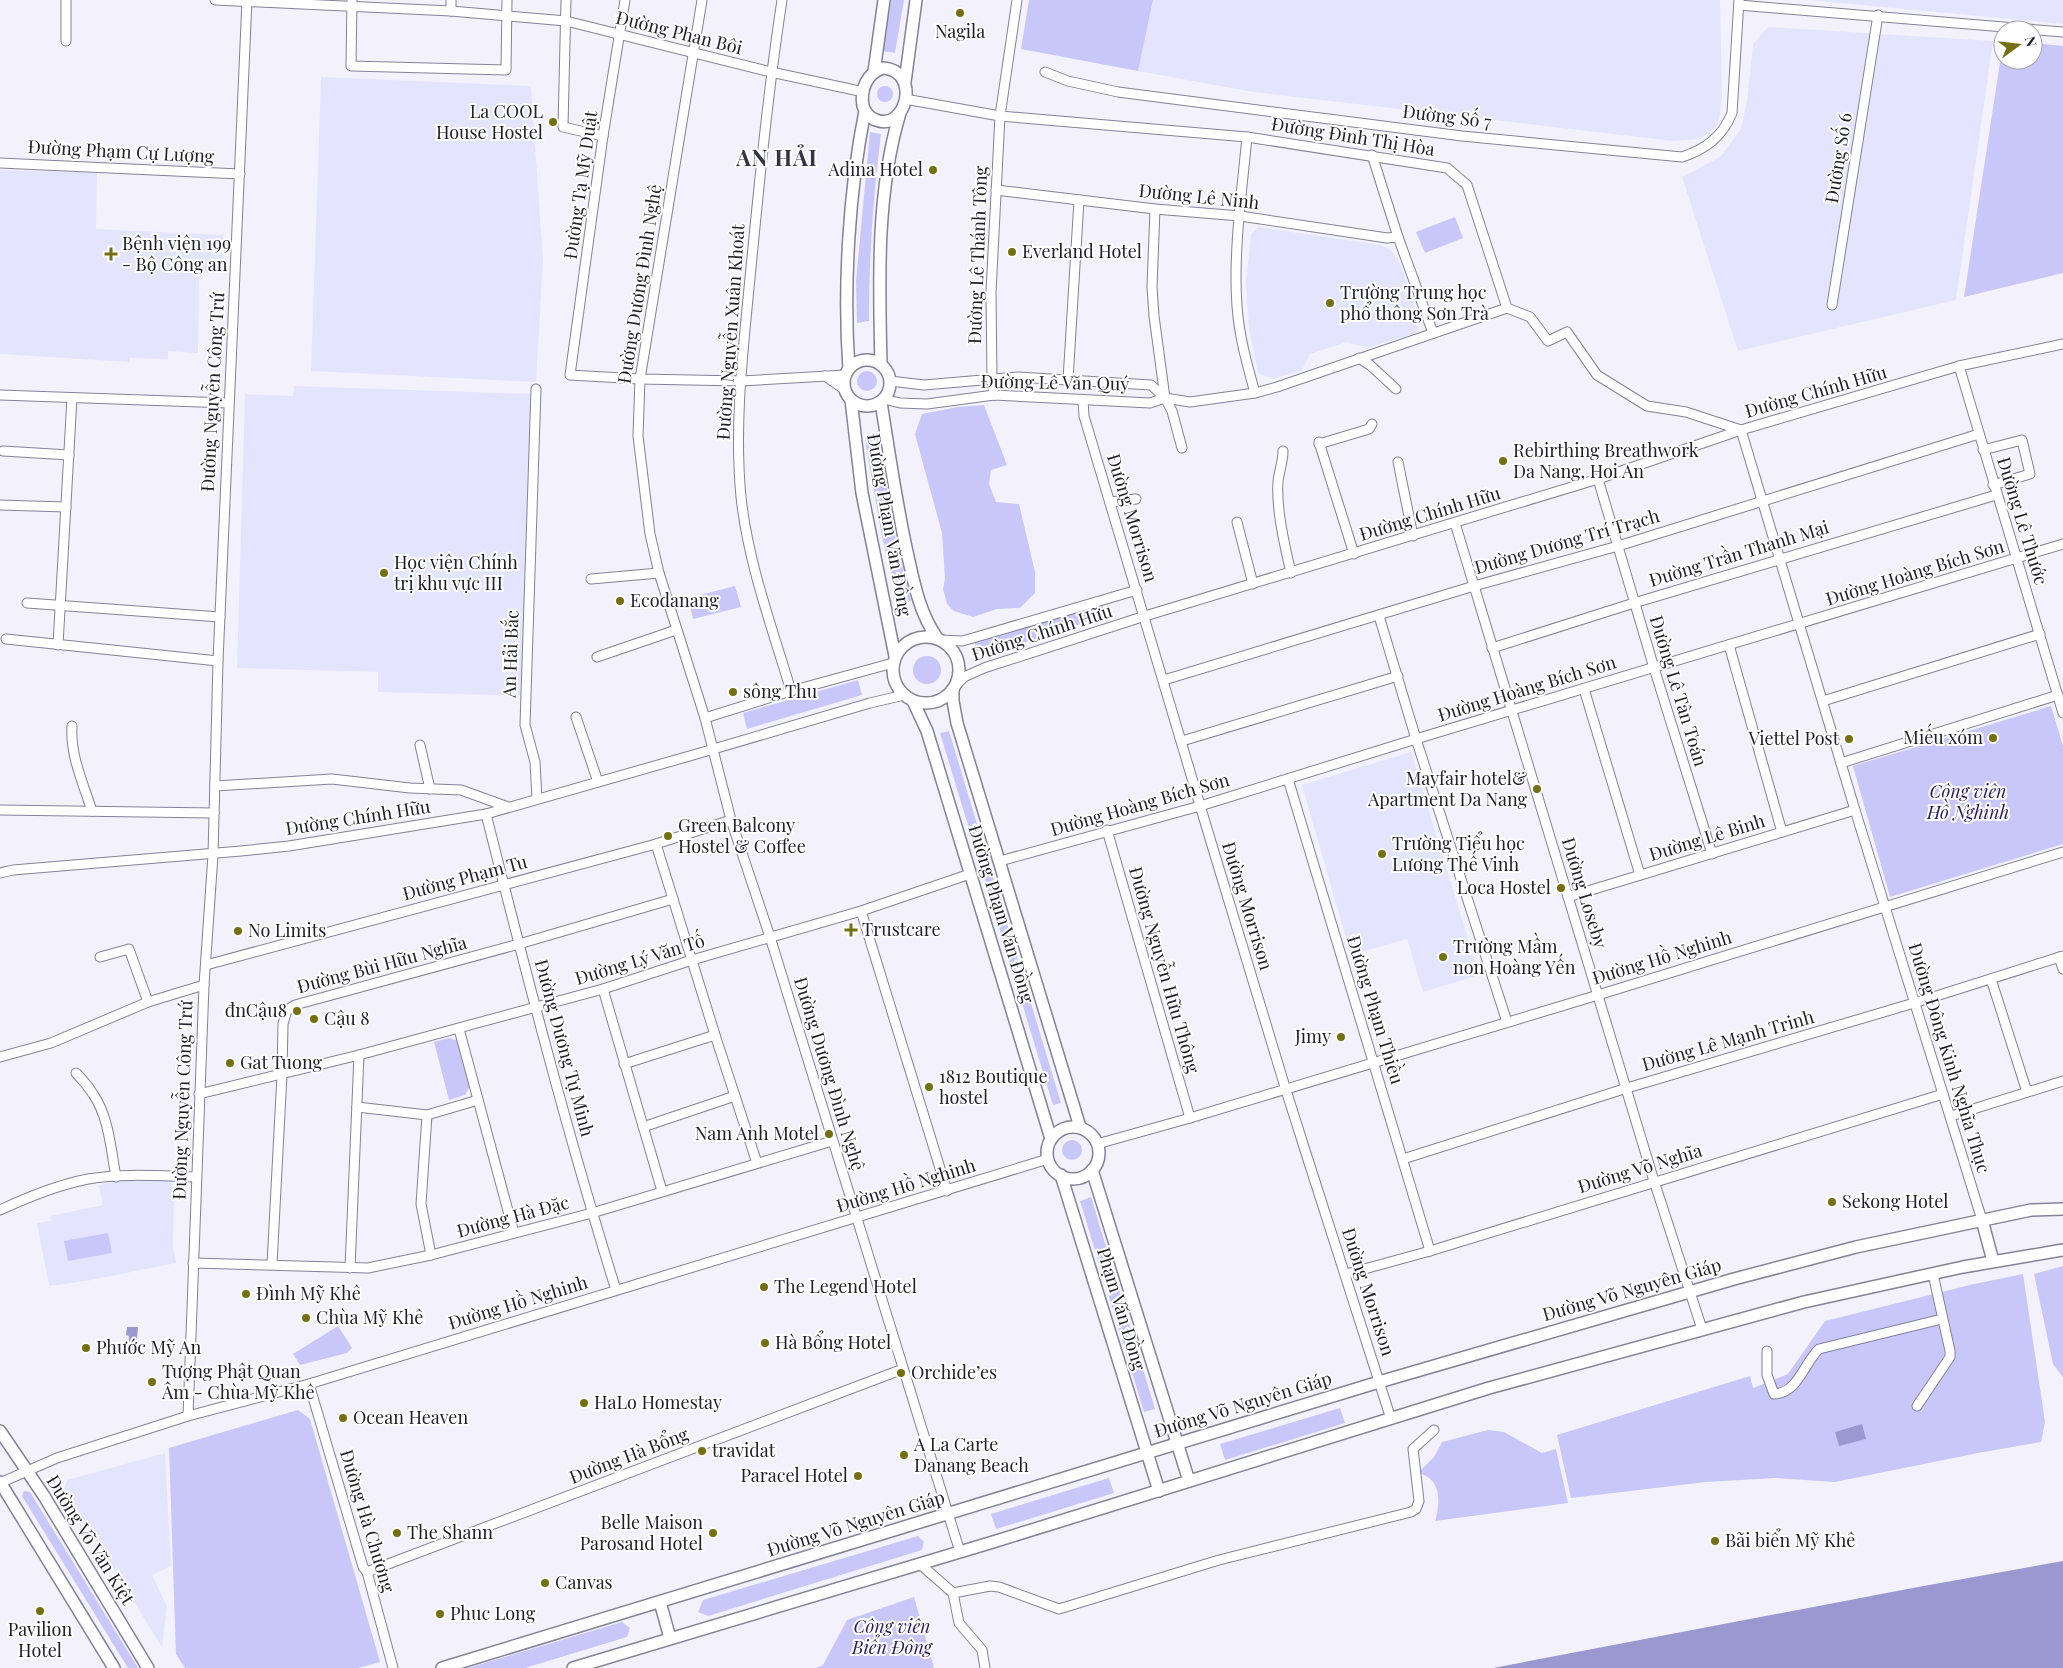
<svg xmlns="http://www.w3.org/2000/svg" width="2063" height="1668" font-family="'Playfair Display',serif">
	<rect width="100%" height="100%" fill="#f3f2fc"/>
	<g fill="#e5e4fe">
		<polygon points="1153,0 1720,0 1722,95 1718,125 1701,139 1673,141 1253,92 1138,71"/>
		<polygon points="1809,0 2063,0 2063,24"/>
		<polygon points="1768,27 1993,41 1956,300 1738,351 1682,177 1720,157 1741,129 1747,101 1753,44"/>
		<polygon points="321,77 531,86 543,261 536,382 311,371"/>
		<polygon points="0,170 97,173 96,229 223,235 222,273 199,273 198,353 168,351 168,359 130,358 129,362 0,354"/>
		<polygon points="1258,227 1381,245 1392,251 1401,266 1420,323 1416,333 1367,348 1347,342 1310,354 1302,370 1273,379 1258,373 1249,329 1246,283 1251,234"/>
		<polygon points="294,386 533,394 525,696 378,692 378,672 237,668 245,394 293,396"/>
		<polygon points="1411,752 1479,975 1423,992 1407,939 1351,955 1302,785"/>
		<polygon points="171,1177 174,1191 173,1246 176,1263 86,1281 49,1286 37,1223 51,1221 50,1216 103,1205 99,1185 126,1179"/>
		<polygon points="165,1453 171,1566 152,1575 167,1606 162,1647 64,1489 67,1480"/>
	</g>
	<g fill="#c9c6fa">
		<polygon points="891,0 904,0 895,53 883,51"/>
		<polygon points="1029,0 1153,0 1138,71 1021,49"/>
		<polygon points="2003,43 2003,60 2033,60 2033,43 2063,46 2063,273 1964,297"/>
		<circle cx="885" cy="94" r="8"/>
		<path d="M870,132L881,134C873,197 869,258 869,321L857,323L856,281Z"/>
		<polygon points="1455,217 1463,238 1425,253 1416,232"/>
		<circle cx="867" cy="381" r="10"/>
		<polygon points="984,405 1007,465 991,470 989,484 996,502 1019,504 1035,572 1035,593 1020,608 997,609 973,617 954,611 947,604 943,589 945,578 942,533 915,434 922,414 958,407"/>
		<polygon points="878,438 896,541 911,601 899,604 882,537 865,440"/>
		<polygon points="735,586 741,607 693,619 688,598"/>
		<path d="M1101,603L1104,608L1105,616L986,655H979C975,650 974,646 976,641Z"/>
		<circle cx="927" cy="670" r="14"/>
		<polygon points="858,680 862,695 747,729 743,713"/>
		<polygon points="2051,706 2063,746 2063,844 1890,897 1853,766"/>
		<polygon points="949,731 1061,1103 1053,1105 940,733"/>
		<polygon points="449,1038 459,1041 470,1086 465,1095 449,1100 434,1042"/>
		<circle cx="1072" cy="1150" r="10"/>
		<polygon points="1091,1197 1155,1409 1144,1412 1080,1201"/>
		<polygon points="108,1233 112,1253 68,1261 64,1241"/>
		<polygon points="2063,1266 2063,1377 2053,1364 2034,1274"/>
		<polygon points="2023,1274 2045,1422 2041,1442 1978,1453 1835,1482 1775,1478 1706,1482 1571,1498 1557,1435 1750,1376 1753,1388 1788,1374 1825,1321 1974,1284"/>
		<polygon points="338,1326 352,1348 347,1353 300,1365 293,1354"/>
		<polygon points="1340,1408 1345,1423 1225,1460 1220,1444"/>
		<polygon points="298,1410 310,1419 380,1662 358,1668 185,1668 176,1654 169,1448"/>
		<path d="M1488,1430L1504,1432L1542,1453L1556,1449L1568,1503L1435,1521C1441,1502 1441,1478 1418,1473L1434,1457L1442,1442Z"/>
		<polygon points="1109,1478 1114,1493 996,1529 991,1514"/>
		<polygon points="24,1491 30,1492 138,1668 128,1668 22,1496"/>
		<polygon points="918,1536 924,1542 922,1550 708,1616 698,1612 703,1600"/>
		<polygon points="914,1597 934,1668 816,1668 823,1665 847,1620"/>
		<polygon points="622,1622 630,1628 627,1637 525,1668 468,1668"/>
	</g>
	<g fill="#9b98d1">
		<polygon points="127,1327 138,1327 136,1350 128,1350 129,1336 126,1335"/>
		<polygon points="1862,1424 1866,1439 1839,1446 1835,1432"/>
		<polygon points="2063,1561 2063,1668 1493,1668 1918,1587"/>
	</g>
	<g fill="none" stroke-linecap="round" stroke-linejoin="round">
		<g stroke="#838298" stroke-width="11">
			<g id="minor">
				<polyline points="215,0 451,11 566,21 771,72 864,92"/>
				<polyline points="352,0 351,66 506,70 507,0"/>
				<polyline points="566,0 563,127 603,136"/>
				<polyline points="625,0 603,136 570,375 640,379 741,381 845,375"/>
				<polyline points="702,0 640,379 638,436 650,534 659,573 705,718 731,820 770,937 960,1552"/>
				<path d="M782,0C768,92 759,185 750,278C743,351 734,424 741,497C748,563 772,627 791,691"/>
				<polyline points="1739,5 2063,32"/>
				<polyline points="451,11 451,0"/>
				<polyline points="66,41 66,0"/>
				<path d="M1045,72L1068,81L1118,92L1462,136L1682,157C1706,149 1722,137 1732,113L1739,0"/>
				<polyline points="905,99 1000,116 1247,137 1447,168 1467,185 1507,308 1530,317 1548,341 1567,332 1597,375 1647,406 1686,412 1741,430"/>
				<path d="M1247,137C1242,190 1233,253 1237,306C1239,336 1247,364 1255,393"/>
				<polyline points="1372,155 1398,237 1433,333"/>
				<polyline points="0,163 240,174"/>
				<polyline points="996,190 1155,209 1240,216 1387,238 1398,237"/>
				<polyline points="1155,209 1152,287 1154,316 1165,398 1172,411 1182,448"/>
				<polyline points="1832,305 1878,15"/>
				<polyline points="1359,358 1370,365 1396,389"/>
				<polyline points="1959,366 2063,713"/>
				<polyline points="825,376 844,389"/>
				<polyline points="1068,380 1079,200"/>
				<polyline points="890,381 924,385 1018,377 1068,380 1151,385 1165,398"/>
				<polyline points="536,389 525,725 535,762 537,799"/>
				<polyline points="0,395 228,403"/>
				<polyline points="994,395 992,379 991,292 1000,116 1017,0"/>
				<polyline points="884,399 900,403 927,404 994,395 1150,403 1165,398 1190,402 1255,393 1277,387 1507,308"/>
				<path d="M1083,400L1084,416C1152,639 1216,864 1285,1087C1320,1198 1356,1309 1391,1419"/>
				<polyline points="1741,430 1855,810 1982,1220"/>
				<polyline points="1319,442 1354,554"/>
				<polyline points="1319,444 1369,429 1372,424"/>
				<polyline points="1983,450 2022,440 2030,474 1993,485"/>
				<polyline points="3,451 69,455"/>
				<path d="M1283,451C1283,462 1279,471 1278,482C1276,509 1285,547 1291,573"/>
				<polyline points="1398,462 1413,536"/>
				<polyline points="1598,479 1654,668 1712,854"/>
				<polyline points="1110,502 1136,499"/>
				<polyline points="0,505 66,507"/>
				<polyline points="1237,522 1253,584"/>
				<polyline points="1455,523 1654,1181 1702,1329"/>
				<polyline points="591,579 659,573"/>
				<polyline points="27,603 220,617"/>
				<polyline points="1379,616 1416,739 1507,1022"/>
				<polyline points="6,639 218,661"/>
				<polyline points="940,640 962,641 973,638 1137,590"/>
				<polyline points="58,645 72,398"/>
				<polyline points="1729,645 1782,832"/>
				<polyline points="1492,648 1634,603 1996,495"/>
				<polyline points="597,657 676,630"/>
				<polyline points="1164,680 1474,586 1618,546 1979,434"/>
				<polyline points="955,686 964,677 984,668 1145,616 1598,479 1741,430 1959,366 2063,344"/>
				<polyline points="1584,689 1640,875"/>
				<polyline points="1823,701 2040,634"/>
				<polyline points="576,717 598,782"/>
				<polyline points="705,718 791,691 893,663"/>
				<path d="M72,726C70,755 83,783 92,811"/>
				<polyline points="1182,741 1398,676"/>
				<polyline points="420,745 430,789"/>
				<polyline points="1841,763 2058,695"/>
				<polyline points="1288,779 1430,1251"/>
				<polyline points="215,786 332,779 410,788 461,790 508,807"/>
				<polyline points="0,810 214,813"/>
				<path d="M486,814C526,973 567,1133 616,1290"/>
				<polyline points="1107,830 1190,1118"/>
				<polyline points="656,844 715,1035 757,1163"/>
				<polyline points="1000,861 1200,806 1416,739 2063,544"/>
				<polyline points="0,873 13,870 241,851 289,846 486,814 700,753 870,703 904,695"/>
				<polyline points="1568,897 1855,810"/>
				<polyline points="861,911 947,1191"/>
				<polyline points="100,957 129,949 148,1002"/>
				<polyline points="2059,957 2063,969"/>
				<polyline points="206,965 656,844 731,820"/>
				<polyline points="1991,979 2027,1092"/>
				<polyline points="603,989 662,1191"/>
				<polyline points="459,1029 514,1233"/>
				<polyline points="0,1057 51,1043 148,1002 204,985"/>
				<polyline points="624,1064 715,1035"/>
				<path d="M76,1073C82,1079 88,1086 93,1094C109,1117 111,1150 116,1177"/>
				<polyline points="199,1094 359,1055 603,989 692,960 861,911 970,874"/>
				<polyline points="357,1107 427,1115 478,1100"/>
				<polyline points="427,1115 421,1204 431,1255"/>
				<polyline points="1951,1116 2063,1081"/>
				<polyline points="643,1127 735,1096"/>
				<polyline points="1097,1144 1190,1118 1598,995 2063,852"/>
				<polyline points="1403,1159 1627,1088 1914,1003 2063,956"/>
				<path d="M0,1210C28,1197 57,1185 88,1179C123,1173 160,1176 196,1177"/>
				<polyline points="193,1263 368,1268 431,1255 592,1213 832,1141"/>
				<polyline points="272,1264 282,1075 283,1024 287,1010 295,1005 519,944 673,899"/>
				<polyline points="350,1268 359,1055"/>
				<polyline points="1346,1274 1430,1251 1943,1094"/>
				<path d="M1767,1351V1375L1774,1394C1798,1393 1804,1363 1819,1349L1942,1319"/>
				<polyline points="309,1384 363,1567 367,1572 393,1668"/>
				<polyline points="1917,1406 1950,1357 1950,1351 1933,1274"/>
				<polyline points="188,1416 204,985 213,855 218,661 247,0"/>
				<polyline points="0,1483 57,1458 188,1416 309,1384 1048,1159"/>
				<polyline points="920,1564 953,1593 959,1623 982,1650 985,1668"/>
				<polyline points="367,1572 903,1369"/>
				<polyline points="953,1593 990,1586 999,1587 1059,1609 1219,1560 1411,1512 1416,1509 1419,1501 1413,1449 1434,1430"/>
			</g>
		</g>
		<g stroke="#838298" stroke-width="14">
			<g id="major">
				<path d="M883,68C922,71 906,132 876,120C870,118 865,112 863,106C860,89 867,73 883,68Z"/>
				<polyline points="874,72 884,0"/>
				<polyline points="905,82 916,0"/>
				<circle cx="867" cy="383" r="23"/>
				<path d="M881,365C879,282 876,193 900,113"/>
				<path d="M849,369C843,288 849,190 865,111"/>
				<polyline points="851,400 862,493 895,656"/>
				<path d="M881,402C889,452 896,502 907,552C914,583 919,612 937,638"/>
				<circle cx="926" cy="670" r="33"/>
				<polyline points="953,690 953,701 957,723 1080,1127"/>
				<polyline points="913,701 927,731 1051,1139"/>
				<circle cx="1073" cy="1153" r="26"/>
				<polyline points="1092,1170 1189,1481"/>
				<polyline points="1061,1175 1159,1491"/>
				<polyline points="1982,1220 1993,1261"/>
				<polyline points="0,1431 44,1496 148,1668"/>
				<polyline points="0,1482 114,1668"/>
				<polyline points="660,1602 670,1638"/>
				<polyline points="442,1668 1379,1382 1734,1279 1856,1247 2031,1210 2063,1209"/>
				<polyline points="573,1668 993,1542 1489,1388 1804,1302 1963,1267 2063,1250"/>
			</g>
		</g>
		<use href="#minor" stroke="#fff" stroke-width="9"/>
		<use href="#major" stroke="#fff" stroke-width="11"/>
	</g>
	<g fill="#747012" stroke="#fff" stroke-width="2">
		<circle cx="960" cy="13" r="5"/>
		<circle cx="553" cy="122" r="5"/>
		<circle cx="933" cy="170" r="5"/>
		<circle cx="1012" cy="252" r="5"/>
		<path d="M108.5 246.5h5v5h5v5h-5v5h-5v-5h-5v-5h5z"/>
		<circle cx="1330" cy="303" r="5"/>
		<circle cx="1503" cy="461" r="5"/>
		<circle cx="384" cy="573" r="5"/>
		<circle cx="620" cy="601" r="5"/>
		<circle cx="733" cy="692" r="5"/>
		<circle cx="1993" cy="738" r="5"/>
		<circle cx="1849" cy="739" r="5"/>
		<circle cx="1537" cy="789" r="5"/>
		<circle cx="668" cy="836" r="5"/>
		<circle cx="1382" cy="854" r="5"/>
		<circle cx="1561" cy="888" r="5"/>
		<path d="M848.5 922.5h5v5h5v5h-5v5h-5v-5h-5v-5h5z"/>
		<circle cx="238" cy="931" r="5"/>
		<circle cx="1443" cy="957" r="5"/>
		<circle cx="297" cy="1011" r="5"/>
		<circle cx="314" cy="1019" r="5"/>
		<circle cx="1341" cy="1037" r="5"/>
		<circle cx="230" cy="1063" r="5"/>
		<circle cx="929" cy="1087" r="5"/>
		<circle cx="829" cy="1134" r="5"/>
		<circle cx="1832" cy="1202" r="5"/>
		<circle cx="764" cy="1287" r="5"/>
		<circle cx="246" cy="1294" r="5"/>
		<circle cx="306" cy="1318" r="5"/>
		<circle cx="765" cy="1343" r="5"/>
		<circle cx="86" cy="1348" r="5"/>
		<circle cx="901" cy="1373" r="5"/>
		<circle cx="152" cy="1382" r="5"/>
		<circle cx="584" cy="1403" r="5"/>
		<circle cx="343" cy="1418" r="5"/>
		<circle cx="702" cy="1451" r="5"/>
		<circle cx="904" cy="1455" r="5"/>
		<circle cx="858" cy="1476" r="5"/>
		<circle cx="397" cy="1533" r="5"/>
		<circle cx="713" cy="1533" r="5"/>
		<circle cx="1715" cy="1541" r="5"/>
		<circle cx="545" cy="1583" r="5"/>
		<circle cx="40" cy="1611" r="5"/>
		<circle cx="440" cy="1614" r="5"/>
	</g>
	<g text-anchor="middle" stroke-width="4" stroke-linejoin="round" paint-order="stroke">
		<g font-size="18" fill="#202028" stroke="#fff" text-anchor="start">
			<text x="960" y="38" text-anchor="middle">Nagila</text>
			<text x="543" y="118" text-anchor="end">La COOL<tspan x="543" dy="21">House Hostel</tspan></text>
			<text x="923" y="176" text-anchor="end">Adina Hotel</text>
			<text x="122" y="250">Bệnh viện 199<tspan x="122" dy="21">- Bộ Công an</tspan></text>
			<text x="1022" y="258">Everland Hotel</text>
			<text x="1340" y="299">Trường Trung học<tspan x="1340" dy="21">phổ thông Sơn Trà</tspan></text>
			<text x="1513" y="457">Rebirthing Breathwork<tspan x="1513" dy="21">Da Nang, Hoi An</tspan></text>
			<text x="394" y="569">Học viện Chính<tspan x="394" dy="21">trị khu vực III</tspan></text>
			<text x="630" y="607">Ecodanang</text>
			<text x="743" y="698">sông Thu</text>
			<text x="1983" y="744" text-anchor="end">Miếu xóm</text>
			<text x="1839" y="745" text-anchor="end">Viettel Post</text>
			<text x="1527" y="785" text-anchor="end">Mayfair hotel&amp;<tspan x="1527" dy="21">Apartment Da Nang</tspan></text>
			<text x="678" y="832">Green Balcony<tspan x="678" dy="21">Hostel &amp; Coffee</tspan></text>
			<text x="1392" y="850">Trường Tiểu học<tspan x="1392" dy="21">Lương Thế Vinh</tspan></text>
			<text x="1551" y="894" text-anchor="end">Loca Hostel</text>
			<text x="862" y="936">Trustcare</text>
			<text x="248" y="937">No Limits</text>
			<text x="1453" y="953">Trường Mầm<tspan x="1453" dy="21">non Hoàng Yến</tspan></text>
			<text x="287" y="1017" text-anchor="end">đnCậu8</text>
			<text x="324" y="1025">Cậu 8</text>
			<text x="1331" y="1043" text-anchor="end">Jimy</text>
			<text x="240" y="1069">Gat Tuong</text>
			<text x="939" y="1083">1812 Boutique<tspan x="939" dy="21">hostel</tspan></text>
			<text x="819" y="1140" text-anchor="end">Nam Anh Motel</text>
			<text x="1842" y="1208">Sekong Hotel</text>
			<text x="774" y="1293">The Legend Hotel</text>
			<text x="256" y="1300">Đình Mỹ Khê</text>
			<text x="316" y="1324">Chùa Mỹ Khê</text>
			<text x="775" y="1349">Hà Bổng Hotel</text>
			<text x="96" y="1354">Phước Mỹ An</text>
			<text x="162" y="1378">Tượng Phật Quan<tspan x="162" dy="21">Âm - Chùa Mỹ Khê</tspan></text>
			<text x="911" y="1379">Orchide’es</text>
			<text x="594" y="1409">HaLo Homestay</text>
			<text x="353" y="1424">Ocean Heaven</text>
			<text x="914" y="1451">A La Carte<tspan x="914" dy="21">Danang Beach</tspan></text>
			<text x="712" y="1457">travidat</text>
			<text x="848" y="1482" text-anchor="end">Paracel Hotel</text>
			<text x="703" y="1529" text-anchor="end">Belle Maison<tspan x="703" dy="21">Parosand Hotel</tspan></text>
			<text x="407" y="1539">The Shann</text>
			<text x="1725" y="1547">Bãi biển Mỹ Khê</text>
			<text x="555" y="1589">Canvas</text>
			<text x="450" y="1620">Phuc Long</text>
			<text x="40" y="1636" text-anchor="middle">Pavilion<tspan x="40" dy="21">Hotel</tspan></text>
		</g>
		<g font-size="18" fill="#202028" stroke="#fff">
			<text transform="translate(679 33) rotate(14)" y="6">Đường Phan Bôi</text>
			<text transform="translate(1447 117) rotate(7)" y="6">Đường Số 7</text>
			<text transform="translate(1353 137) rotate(9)" y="6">Đường Đinh Thị Hòa</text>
			<text transform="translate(121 152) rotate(3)" y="6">Đường Phạm Cự Lượng</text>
			<text transform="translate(1839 158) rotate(-81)" y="6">Đường Số 6</text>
			<text transform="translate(581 185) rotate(-82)" y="6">Đường Tạ Mỹ Duật</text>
			<text transform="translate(1199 197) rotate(6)" y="6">Đường Lê Ninh</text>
			<text transform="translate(978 255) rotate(-88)" y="6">Đường Lê Thánh Tông</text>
			<text transform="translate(640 284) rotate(-81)" y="6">Đường Dương Đình Nghệ</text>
			<text transform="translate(731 332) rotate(-86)" y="6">Đường Nguyễn Xuân Khoát</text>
			<text transform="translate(1055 383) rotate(1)" y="6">Đường Lê Văn Quý</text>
			<text transform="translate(213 392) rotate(-87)" y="6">Đường Nguyễn Công Trứ</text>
			<text transform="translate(1816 392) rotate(-16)" y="6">Đường Chính Hữu</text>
			<text transform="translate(1430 514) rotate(-17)" y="6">Đường Chính Hữu</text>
			<text transform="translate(1132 518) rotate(73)" y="6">Đường Morrison</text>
			<text transform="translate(2022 521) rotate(73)" y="6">Đường Lê Thước</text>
			<text transform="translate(889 525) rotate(80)" y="6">Đường Phạm Văn Đồng</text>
			<text transform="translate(1567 542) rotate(-16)" y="6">Đường Dương Trí Trạch</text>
			<text transform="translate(1739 554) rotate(-17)" y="6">Đường Trần Thanh Mại</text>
			<text transform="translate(1915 573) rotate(-17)" y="6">Đường Hoàng Bích Sơn</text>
			<text transform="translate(1042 633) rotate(-18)" y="6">Đường Chính Hữu</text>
			<text transform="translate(511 654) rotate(-88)" y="6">An Hải Bắc</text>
			<text transform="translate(1527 689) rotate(-17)" y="6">Đường Hoàng Bích Sơn</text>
			<text transform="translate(1678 691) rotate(73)" y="6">Đường Lê Tân Toán</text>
			<text transform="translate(1140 805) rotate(-16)" y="6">Đường Hoàng Bích Sơn</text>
			<text transform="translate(358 818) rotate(-9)" y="6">Đường Chính Hữu</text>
			<text transform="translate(1707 838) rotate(-17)" y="6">Đường Lê Binh</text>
			<text transform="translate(465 878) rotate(-15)" y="6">Đường Phạm Tu</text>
			<text transform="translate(1584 893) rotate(73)" y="6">Đường Loseby</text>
			<text transform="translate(1247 906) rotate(73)" y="6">Đường Morrison</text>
			<text transform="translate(1001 914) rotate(73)" y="6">Đường Phạm Văn Đồng</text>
			<text transform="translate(1662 958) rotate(-17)" y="6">Đường Hồ Nghinh</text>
			<text transform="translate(640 960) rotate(-17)" y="6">Đường Lý Văn Tố</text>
			<text transform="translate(382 965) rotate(-15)" y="6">Đường Bùi Hữu Nghĩa</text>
			<text transform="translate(1164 970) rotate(74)" y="6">Đường Nguyễn Hữu Thông</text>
			<text transform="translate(1375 1010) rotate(73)" y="6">Đường Phạm Thiều</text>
			<text transform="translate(1728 1041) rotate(-16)" y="6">Đường Lê Mạnh Trinh</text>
			<text transform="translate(564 1048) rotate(75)" y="6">Đường Dương Tự Minh</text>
			<text transform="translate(1949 1058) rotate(73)" y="6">Đường Đông Kinh Nghĩa Thục</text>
			<text transform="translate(829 1074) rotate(73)" y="6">Đường Dương Đình Nghệ</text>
			<text transform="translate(183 1100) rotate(-88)" y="6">Đường Nguyễn Công Trứ</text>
			<text transform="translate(1640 1169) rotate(-17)" y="6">Đường Võ Nghĩa</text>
			<text transform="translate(906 1186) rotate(-17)" y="6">Đường Hồ Nghinh</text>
			<text transform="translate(513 1217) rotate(-15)" y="6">Đường Hà Đặc</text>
			<text transform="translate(1632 1290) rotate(-16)" y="6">Đường Võ Nguyên Giáp</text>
			<text transform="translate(1368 1292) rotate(72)" y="6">Đường Morrison</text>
			<text transform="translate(518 1303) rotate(-17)" y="6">Đường Hồ Nghinh</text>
			<text transform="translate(1121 1309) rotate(73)" y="6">Phạm Văn Đồng</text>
			<text transform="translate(1243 1405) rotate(-17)" y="6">Đường Võ Nguyên Giáp</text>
			<text transform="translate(629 1456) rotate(-21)" y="6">Đường Hà Bổng</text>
			<text transform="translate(367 1521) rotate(73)" y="6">Đường Hà Chương</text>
			<text transform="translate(856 1524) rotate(-17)" y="6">Đường Võ Nguyên Giáp</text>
			<text transform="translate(90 1540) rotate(58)" y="6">Đường Võ Văn Kiệt</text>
		</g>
		<g font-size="18" font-style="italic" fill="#281a5c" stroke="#fff">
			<text x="1968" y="798">Công viên<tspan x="1968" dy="21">Hồ Nghinh</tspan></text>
			<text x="892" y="1633">Công viên<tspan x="892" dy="21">Biển Đông</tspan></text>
		</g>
		<g font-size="22" font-weight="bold" letter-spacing="1" fill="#353447" stroke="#fff">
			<text x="777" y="166">AN HẢI</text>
		</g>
	</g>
	<g transform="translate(2018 45) rotate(75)"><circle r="24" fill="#ffffff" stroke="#a6a6a9"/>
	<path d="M0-4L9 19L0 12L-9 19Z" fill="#747012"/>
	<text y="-8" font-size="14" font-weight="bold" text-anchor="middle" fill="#202028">N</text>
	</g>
</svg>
